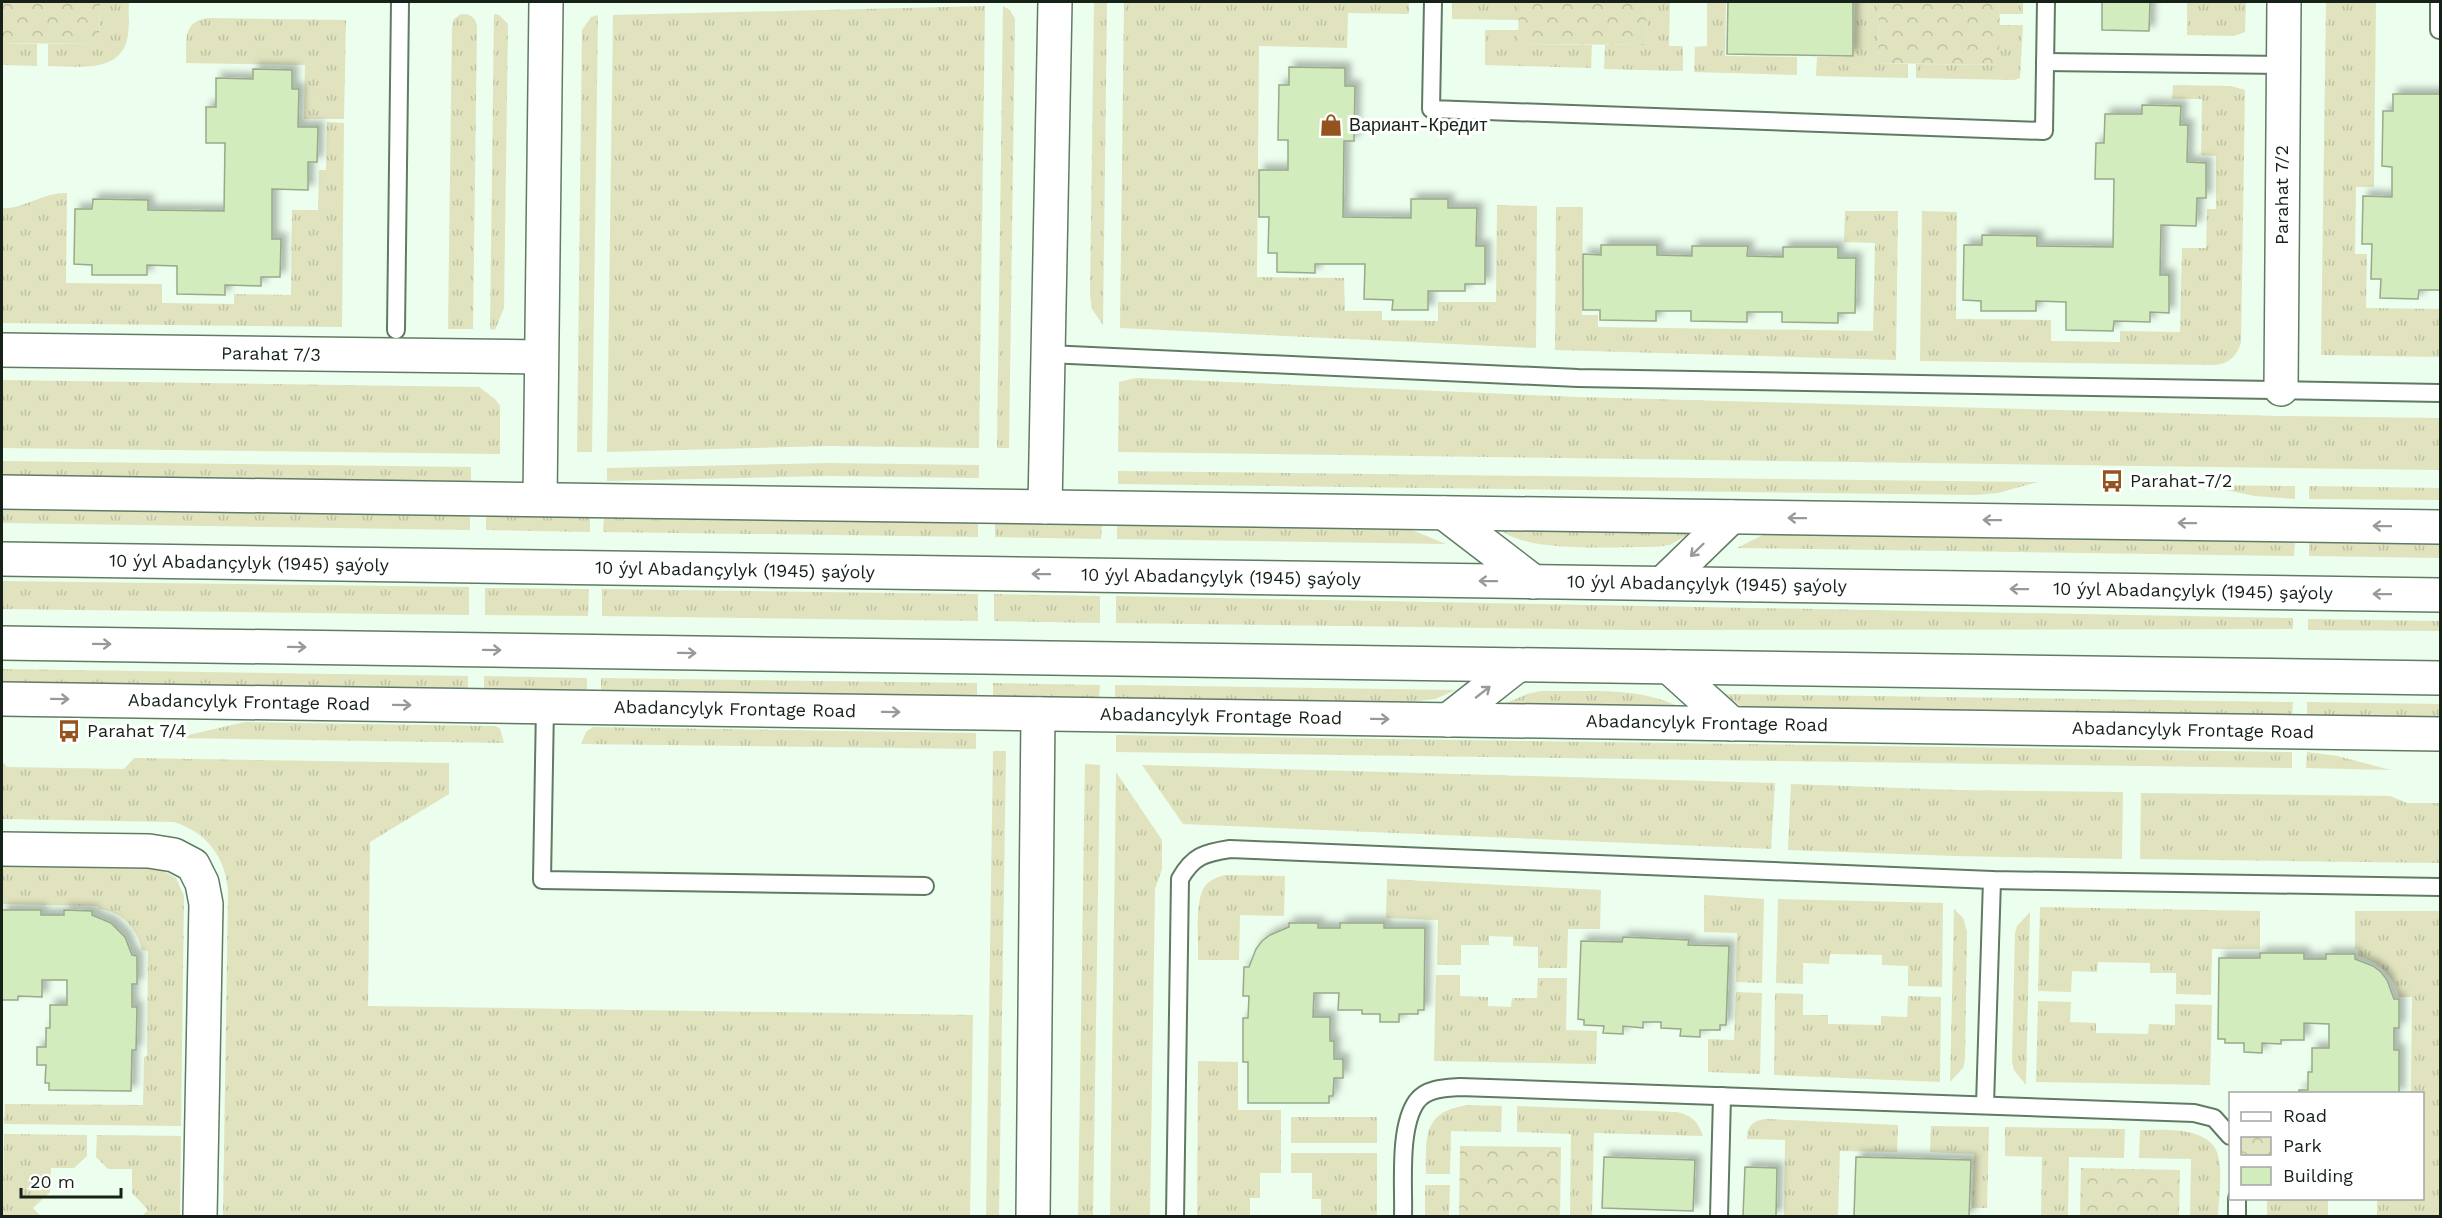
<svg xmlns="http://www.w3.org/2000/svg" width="2442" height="1218" font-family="'Work Sans',sans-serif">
	<defs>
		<pattern id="grass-tufts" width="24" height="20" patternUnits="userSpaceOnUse" patternTransform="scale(1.5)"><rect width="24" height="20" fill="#e0e3be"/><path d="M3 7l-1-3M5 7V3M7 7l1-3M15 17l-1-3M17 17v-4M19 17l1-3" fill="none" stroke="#bfc2a3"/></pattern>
		<pattern id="park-crowns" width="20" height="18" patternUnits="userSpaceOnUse" patternTransform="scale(1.5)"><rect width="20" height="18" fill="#e0e3be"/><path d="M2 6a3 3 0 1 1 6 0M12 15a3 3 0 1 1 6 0" fill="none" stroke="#bfc2a3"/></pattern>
		<filter id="shadow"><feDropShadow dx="5.5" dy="-5.5" stdDeviation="3" flood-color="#0004"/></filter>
	</defs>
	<rect width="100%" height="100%" fill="#ecfeee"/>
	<g fill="url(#grass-tufts)">
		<path d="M100,2H129C128,14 130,28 127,40C118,74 75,66 48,66V44H99Z"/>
		<polygon points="1094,2 1107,2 1103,325 1092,309 1090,294"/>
		<polygon points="1124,2 1409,2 1409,14 1348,13 1347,48 1259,46 1257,277 1344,278 1345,311 1382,311 1382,320 1438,321 1438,302 1496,302 1497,205 1537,206 1536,348 1120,328"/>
		<polygon points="1452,2 1519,2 1519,20 1452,19"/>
		<polygon points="1647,2 1670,2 1669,46 1683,46 1683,71 1604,69 1605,45 1646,45"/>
		<polygon points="1707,2 1726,2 1725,56 1797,57 1797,75 1694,72 1695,47 1707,46"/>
		<polygon points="1855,2 1879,2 1878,63 1908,64 1908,78 1816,76 1817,57 1854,57"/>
		<rect x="2000" y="2" width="23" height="12"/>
		<polygon points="2187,2 2246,2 2245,32 2234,36 2187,35"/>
		<polygon points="2326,2 2376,2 2374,187 2356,187 2355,254 2367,254 2366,308 2440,309 2440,357 2321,355"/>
		<polygon points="985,6 979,448 828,446 607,452 613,15"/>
		<polygon points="1003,6 1010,10 1015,19 1009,448 997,448"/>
		<path d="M461,14C471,14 475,17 477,26L473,329H448L452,26L454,19Z"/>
		<polygon points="494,14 499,15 508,24 504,308 495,330 490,329"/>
		<polygon points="598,15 592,452 577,452 582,30 591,17"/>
		<path d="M209,18L346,20L344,119H304L305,65L186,63C187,42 181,21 209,18Z"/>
		<polygon points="1999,25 2023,25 2020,78 2014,80 1916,78 1916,64 1999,65"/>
		<polygon points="1485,30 1519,30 1519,44 1592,45 1591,68 1485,65"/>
		<polygon points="2,43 37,44 37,66 2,65"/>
		<path d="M2173,85L2231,86L2245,90L2241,342C2238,355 2229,364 2215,365L1920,361L1922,211L1957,212L1956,319L2051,320V341L2120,342V331L2180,332L2182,248H2206L2207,209H2216V156L2201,155L2202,99H2172Z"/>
		<path d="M327,122L344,123L342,327L2,323V208C25,209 43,192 67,193L66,283L162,284V303L234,304V294L291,295L292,210H318L319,170H326Z"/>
		<polygon points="1556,207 1583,207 1582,315 1598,315 1598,327 1873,331 1875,243 1844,242 1845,211 1898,211 1896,360 1555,350"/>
		<polygon points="1136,378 1578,397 2279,416 2440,418 2440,470 1118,452 1119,382"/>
		<polygon points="2,380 479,387 495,399 500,406 500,454 2,448"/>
		<polygon points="2,461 471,467 471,481 2,475"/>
		<polygon points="828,463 979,465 979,478 829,476 607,481 607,468"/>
		<polygon points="1118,471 2038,482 1998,493 1976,495 1118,484"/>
		<polygon points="2201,485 2295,486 2295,499 2255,496"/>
		<polygon points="2309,486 2440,488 2440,500 2309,499"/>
		<polygon points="2,508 470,514 470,530 2,523"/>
		<polygon points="486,515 590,516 590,532 486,530"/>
		<polygon points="604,517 978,522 978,537 603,532"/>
		<polygon points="995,522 1102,524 1101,539 995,537"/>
		<polygon points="1117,524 1407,528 1446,544 1117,539"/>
		<path d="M1499,529L1687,532V535L1670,545L1654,547C1614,546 1529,554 1499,529Z"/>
		<polygon points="1767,533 2295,541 2294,556 1737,548"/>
		<polygon points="2309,541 2440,543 2440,558 2309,556"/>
		<polygon points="2,581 469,587 469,615 2,609"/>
		<polygon points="485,588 589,589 588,616 485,615"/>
		<polygon points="602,589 978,594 978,621 602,616"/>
		<polygon points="994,594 1100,596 1100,623 994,621"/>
		<polygon points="1116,596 2293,618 2293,629 1636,630 1116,623"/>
		<polygon points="2308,619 2440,621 2440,631 2308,630"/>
		<polygon points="2,669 468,676 468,689 2,682"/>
		<polygon points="484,676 587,678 587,691 484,689"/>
		<polygon points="601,678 977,683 977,696 601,691"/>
		<polygon points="993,683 1100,685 1099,698 993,696"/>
		<polygon points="1115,685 1456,690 1435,699 1410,702 1115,698"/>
		<path d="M1541,691C1588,692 1636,686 1678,706L1504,704L1527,694Z"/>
		<polygon points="1724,694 2293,702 2292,715 1749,707 1739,705"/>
		<polygon points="2307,702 2440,704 2440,717 2307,715"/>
		<polygon points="245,722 496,726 500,729 504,743 175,738"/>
		<polygon points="593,727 976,733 976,749 581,744 586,732"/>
		<polygon points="1116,735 2292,752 2292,768 1116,752"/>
		<polygon points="993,751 1006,751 999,1216 986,1216"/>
		<polygon points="2307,752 2337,756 2391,770 2306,768"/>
		<path d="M134,758L449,763V794L370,842L368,1006L973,1015L970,1216H223L228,892C226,857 206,832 174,822L2,819V761L7,767L124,769Z"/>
		<polygon points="1085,764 1100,765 1093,1216 1078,1216"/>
		<polygon points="1142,765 1775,783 1771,849 1183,824"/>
		<polygon points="1116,772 1162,840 1162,869 1155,889 1150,1216 1110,1216"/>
		<polygon points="1791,784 1957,790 2123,792 2122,859 1956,856 1788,850"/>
		<polygon points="2141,793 2390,796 2407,803 2440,803 2440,863 2140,859"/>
		<path d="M2,867L160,869L176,878L184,896L181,1126L4,1124L5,1104L143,1105L144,1057L147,1056L148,951L142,950C137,928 122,911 99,909L98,906L2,904Z"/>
		<path d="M1225,875L1285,876L1284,916L1240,915L1239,960H1198C1199,942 1194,901 1205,886C1210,880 1217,877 1225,875Z"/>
		<polygon points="1387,879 1601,890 1600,929 1568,929 1567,968 1538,968 1538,947 1513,946 1513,937 1489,936 1489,945 1461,945 1461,965 1437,965 1438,920 1386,918"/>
		<polygon points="1704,895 1764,899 1762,983 1736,982 1737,933 1704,932"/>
		<polygon points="1778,899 1943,903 1942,987 1908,986 1908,966 1882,965 1882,955 1830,954 1829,964 1803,963 1803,984 1776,983"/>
		<polygon points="2040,907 2260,911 2260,949 2212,949 2211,995 2176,994 2176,973 2150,973 2150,963 2098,962 2097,972 2072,971 2071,992 2038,991"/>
		<polygon points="1954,909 1963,918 1967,931 1965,1060 1963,1068 1950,1082"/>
		<path d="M2355,911H2440V1216H2377V1199L2422,1198V1094L2411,1093L2412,997H2399C2393,975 2380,962 2358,956V949H2355Z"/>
		<polygon points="2030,912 2026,1085 2014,1070 2012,1062 2015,933 2017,926"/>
		<polygon points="1436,975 1460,975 1460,996 1488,997 1488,1006 1511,1007 1512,998 1537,998 1538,978 1567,978 1566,1030 1597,1031 1596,1064 1434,1061"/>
		<polygon points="1736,992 1762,993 1760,1074 1708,1072 1708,1039 1734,1040"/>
		<polygon points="1775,993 1803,994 1803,1015 1828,1015 1828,1024 1881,1025 1881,1016 1907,1017 1908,996 1941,997 1940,1082 1774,1075"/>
		<polygon points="2038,1001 2071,1002 2070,1022 2096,1023 2096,1033 2148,1034 2149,1024 2175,1025 2175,1004 2212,1005 2210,1085 2036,1082"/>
		<polygon points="1198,1061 1238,1062 1238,1110 1281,1110 1281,1173 1260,1173 1260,1198 1250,1198 1250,1216 1197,1216"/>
		<path d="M1469,1105L1502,1106L1501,1132L1451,1131L1450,1174H1426C1426,1135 1423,1111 1469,1105Z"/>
		<path d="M1517,1106L1677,1112C1691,1115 1698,1121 1703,1136L1594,1133L1592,1216H1570L1571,1134L1517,1132Z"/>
		<rect x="1291" y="1117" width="86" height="26"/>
		<path d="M1767,1119L1898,1125L1897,1152L1840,1151L1838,1216H1784L1785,1140L1747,1139C1747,1125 1754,1120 1767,1119Z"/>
		<polygon points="1931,1126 1989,1127 1987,1208 1972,1208 1974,1154 1930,1152"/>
		<polygon points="2005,1127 2125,1129 2124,1158 2069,1157 2068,1216 2041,1216 2042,1157 2005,1156"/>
		<path d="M2140,1130C2164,1130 2215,1125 2219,1160C2222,1178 2219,1198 2218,1216H2190L2191,1159L2139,1158Z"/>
		<polygon points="4,1134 87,1135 87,1156 74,1168 51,1168 50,1192 33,1208 41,1216 3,1216"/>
		<polygon points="97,1135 181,1136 180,1216 142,1216 148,1210 132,1193 132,1169 108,1169 96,1157"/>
		<polygon points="1291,1153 1377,1153 1377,1216 1321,1216 1321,1199 1312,1199 1312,1173 1291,1173"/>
		<polygon points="1425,1185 1450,1185 1449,1216 1425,1216"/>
		<rect x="2267" y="1199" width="61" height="17"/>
	</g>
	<g fill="url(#park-crowns)">
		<polygon points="2,2 100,2 99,44 2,43"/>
		<polygon points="1519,2 1647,2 1646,45 1518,44"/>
		<polygon points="1879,2 2000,2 1999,65 1878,63"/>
		<polygon points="1460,1146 1561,1147 1560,1216 1459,1216"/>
		<polygon points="2081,1168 2180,1170 2179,1216 2080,1216"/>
	</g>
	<g fill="#d3ecbd" stroke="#99a98a" stroke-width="1.5" filter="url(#shadow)">
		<polygon points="1728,2 1853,2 1853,56 1727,54"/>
		<polygon points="2102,2 2150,2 2149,31 2102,30"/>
		<polygon points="1289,67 1345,68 1345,86 1355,86 1354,141 1344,141 1343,217 1411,218 1411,199 1448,199 1448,208 1477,208 1476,246 1485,246 1485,284 1465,284 1465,291 1428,291 1428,310 1392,310 1393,300 1364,299 1365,264 1315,264 1315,273 1277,272 1277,253 1268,253 1269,217 1259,217 1259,170 1288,170 1288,140 1278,140 1279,85 1289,85"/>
		<polygon points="253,69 292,70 292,89 299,89 298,127 318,127 317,162 308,162 308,190 272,189 272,239 281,239 280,277 261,277 261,286 225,285 225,295 177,294 177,266 147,265 147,275 92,275 92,265 74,264 75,209 92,209 93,199 148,200 148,210 224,211 225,143 206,143 206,107 216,107 216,78 253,79"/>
		<polygon points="2393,94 2440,94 2440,290 2419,290 2418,299 2380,298 2381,279 2371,279 2372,244 2362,244 2363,196 2392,197 2392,167 2382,166 2383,111 2393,111"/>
		<polygon points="2142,105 2181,106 2180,125 2188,125 2187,162 2206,163 2206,198 2197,198 2196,226 2161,225 2160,275 2169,275 2169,313 2150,312 2150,322 2114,321 2113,331 2066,330 2066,302 2036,301 2036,311 1981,311 1981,301 1963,300 1964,245 1982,245 1982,235 2037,236 2037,246 2113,247 2114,179 2095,179 2096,143 2104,143 2105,114 2142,114"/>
		<polygon points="1601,245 1657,245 1657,255 1692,256 1692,246 1748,246 1747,256 1783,257 1783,247 1838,247 1838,258 1856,258 1855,313 1838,313 1838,323 1782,322 1782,312 1747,312 1747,322 1691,321 1691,311 1656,311 1656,321 1600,320 1600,310 1583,310 1583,254 1601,255"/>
		<polygon points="2,910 41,910 41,915 64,915 64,910 92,911 92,915 111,923 125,937 132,955 137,956 137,984 132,984 132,1007 137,1007 136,1050 132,1050 131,1091 49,1090 49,1083 45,1083 46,1065 37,1065 37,1047 46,1047 46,1028 50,1028 50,1005 67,1005 67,980 42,980 42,997 18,996 18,1000 2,1000"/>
		<polygon points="1289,923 1318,923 1318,928 1340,928 1340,923 1384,923 1384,928 1425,928 1424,1010 1418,1010 1418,1014 1399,1014 1399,1022 1380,1022 1380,1014 1362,1014 1362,1010 1338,1010 1339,993 1314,993 1313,1017 1330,1017 1330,1041 1334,1041 1334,1059 1343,1059 1343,1078 1334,1078 1333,1096 1329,1096 1329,1103 1248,1103 1248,1062 1243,1062 1243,1018 1248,1018 1249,996 1243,996 1244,967 1249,967 1256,949 1262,941 1270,935 1289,927"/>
		<polygon points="1623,937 1689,940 1688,945 1729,946 1726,1025 1720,1025 1720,1030 1700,1030 1700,1037 1680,1036 1681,1029 1661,1028 1661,1022 1643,1022 1643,1028 1623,1026 1623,1034 1603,1033 1604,1026 1584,1025 1584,1020 1578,1019 1581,941 1622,942"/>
		<polygon points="2260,953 2304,953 2304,959 2326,959 2326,954 2355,954 2355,959 2373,966 2381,972 2387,980 2394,999 2399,999 2399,1028 2394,1028 2394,1050 2399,1050 2399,1094 2299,1094 2299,1090 2308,1090 2308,1072 2312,1072 2312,1048 2329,1048 2329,1024 2304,1023 2304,1040 2281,1040 2281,1044 2262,1043 2262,1053 2244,1052 2244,1043 2225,1043 2225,1039 2218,1039 2219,958 2260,958"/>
		<polygon points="1604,1157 1695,1160 1693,1211 1602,1208"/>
		<polygon points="1856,1157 1971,1160 1969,1216 1854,1216"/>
		<polygon points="1745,1167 1777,1168 1776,1216 1743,1216"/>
	</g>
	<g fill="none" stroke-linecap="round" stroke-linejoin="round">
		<g stroke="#607b64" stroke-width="20">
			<g id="service">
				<polyline points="1433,2 1431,109 2044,131 2046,2"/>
				<polyline points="2439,30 2439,2"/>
				<polyline points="2045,62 2283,65"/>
				<polyline points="396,330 400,2"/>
				<polyline points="1048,354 1578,378 2440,393"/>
				<polyline points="545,706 542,880 925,886"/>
				<polyline points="1985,1105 1992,880"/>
				<path d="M1175,1216L1180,879C1193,856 1204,853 1230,849L1992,880L2440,887"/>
				<path d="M1403,1216C1404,1185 1398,1127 1417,1101C1427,1088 1446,1088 1460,1087L2194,1113L2214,1118L2230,1136"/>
				<polyline points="1719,1216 1722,1096"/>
				<polyline points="2237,1216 2237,1198"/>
			</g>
		</g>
		<g stroke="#607b64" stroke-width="36">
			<g id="minor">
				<polyline points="2,350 541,357"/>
				<polyline points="2281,389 2284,2"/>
				<polyline points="2,492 2440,527"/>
				<polyline points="540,499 546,2"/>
				<polyline points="1045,507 1055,2"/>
				<polyline points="2,699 2440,734"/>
				<polyline points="2,849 149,851 174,855 193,865 202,883 206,904 200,1216"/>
				<polyline points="1033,1216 1038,714"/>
			</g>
		</g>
		<g stroke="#607b64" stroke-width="36">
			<polyline id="secondary" points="1669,667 1732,724"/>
		</g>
		<g stroke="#607b64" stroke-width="36">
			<g id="primary">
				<polyline points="1444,513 1534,582"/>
				<polyline points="2,559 2440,595"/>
				<polyline points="1663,583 1731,517"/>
				<polyline points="2,643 2440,678"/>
				<polyline points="1448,720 1518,665"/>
			</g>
		</g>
		<use href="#service" stroke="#fff" stroke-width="16"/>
		<use href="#minor" stroke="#fff" stroke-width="33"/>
		<use href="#secondary" stroke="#fff" stroke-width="33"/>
		<use href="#primary" stroke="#fff" stroke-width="33"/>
	</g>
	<defs><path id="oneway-shaft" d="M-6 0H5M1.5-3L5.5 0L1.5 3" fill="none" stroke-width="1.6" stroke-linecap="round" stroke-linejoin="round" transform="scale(1.5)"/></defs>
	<g stroke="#969b97">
		<use href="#oneway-shaft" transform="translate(1797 518) rotate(-179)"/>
		<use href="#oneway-shaft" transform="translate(1992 520) rotate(-179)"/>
		<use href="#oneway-shaft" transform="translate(2187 523) rotate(-179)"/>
		<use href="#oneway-shaft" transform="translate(2382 526) rotate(-179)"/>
		<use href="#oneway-shaft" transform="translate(1697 550) rotate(136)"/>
		<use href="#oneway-shaft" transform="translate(1041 574) rotate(-179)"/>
		<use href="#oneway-shaft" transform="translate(1488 581) rotate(-179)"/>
		<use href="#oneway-shaft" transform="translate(2019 589) rotate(-179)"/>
		<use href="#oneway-shaft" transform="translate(2382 594) rotate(-179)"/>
		<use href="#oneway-shaft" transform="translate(102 644) rotate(1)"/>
		<use href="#oneway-shaft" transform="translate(297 647) rotate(1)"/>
		<use href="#oneway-shaft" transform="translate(492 650) rotate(1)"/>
		<use href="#oneway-shaft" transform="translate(687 653) rotate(1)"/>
		<use href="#oneway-shaft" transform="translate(1483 692) rotate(-38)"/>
		<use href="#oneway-shaft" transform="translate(60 699) rotate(1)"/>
		<use href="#oneway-shaft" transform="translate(402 705) rotate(1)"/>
		<use href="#oneway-shaft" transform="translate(891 712) rotate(1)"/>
		<use href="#oneway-shaft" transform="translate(1380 719) rotate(1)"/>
	</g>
	<defs>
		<g id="shop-bare" transform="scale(1.8)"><path d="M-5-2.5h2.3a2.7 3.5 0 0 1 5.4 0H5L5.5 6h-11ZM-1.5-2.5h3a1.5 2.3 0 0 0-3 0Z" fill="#955320" stroke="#fff" stroke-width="2.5" paint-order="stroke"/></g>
		<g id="bus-bare" transform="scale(1.8)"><path d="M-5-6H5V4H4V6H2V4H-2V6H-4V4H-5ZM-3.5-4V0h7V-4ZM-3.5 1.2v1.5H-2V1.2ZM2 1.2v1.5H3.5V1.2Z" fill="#955320" stroke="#fff" stroke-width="2.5" paint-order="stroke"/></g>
	</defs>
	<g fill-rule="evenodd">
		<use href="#shop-bare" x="1331" y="125"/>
		<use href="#bus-bare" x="2112" y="481"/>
		<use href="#bus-bare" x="69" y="731"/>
	</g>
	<g text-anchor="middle" stroke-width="6" stroke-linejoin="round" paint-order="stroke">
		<g font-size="18" fill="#162118" stroke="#fff" text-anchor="start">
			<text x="1349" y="131">Вариант-Кредит</text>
			<text x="2130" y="487">Parahat-7/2</text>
			<text x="87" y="737">Parahat 7/4</text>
		</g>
		<g font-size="18" fill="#162118" stroke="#fff">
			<text transform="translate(2282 195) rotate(-90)" y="6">Parahat 7/2</text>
			<text transform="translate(271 354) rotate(1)" y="6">Parahat 7/3</text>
			<text transform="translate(249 563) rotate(1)" y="6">10 ýyl Abadançylyk (1945) şaýoly</text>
			<text transform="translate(735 570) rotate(1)" y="6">10 ýyl Abadançylyk (1945) şaýoly</text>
			<text transform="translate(1221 577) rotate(1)" y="6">10 ýyl Abadançylyk (1945) şaýoly</text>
			<text transform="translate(1707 584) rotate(1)" y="6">10 ýyl Abadançylyk (1945) şaýoly</text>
			<text transform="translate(2193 591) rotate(1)" y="6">10 ýyl Abadançylyk (1945) şaýoly</text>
			<text transform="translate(249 702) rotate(1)" y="6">Abadancylyk Frontage Road</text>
			<text transform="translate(735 709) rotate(1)" y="6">Abadancylyk Frontage Road</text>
			<text transform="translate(1221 716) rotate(1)" y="6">Abadancylyk Frontage Road</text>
			<text transform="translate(1707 723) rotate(1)" y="6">Abadancylyk Frontage Road</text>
			<text transform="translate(2193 730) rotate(1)" y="6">Abadancylyk Frontage Road</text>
		</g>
	</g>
	<rect width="2442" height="1218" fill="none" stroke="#162118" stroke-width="6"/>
	<rect x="2229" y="1092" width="195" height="108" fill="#ffffff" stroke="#a2a6a3" stroke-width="1.5"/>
	<rect x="2241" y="1112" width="30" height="9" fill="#ffffff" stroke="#a2a6a3" stroke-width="1.5"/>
	<text x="2283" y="1122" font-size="18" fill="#162118">Road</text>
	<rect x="2241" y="1137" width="30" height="18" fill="url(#park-crowns)" stroke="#a2a6a3" stroke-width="1.5"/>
	<text x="2283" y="1152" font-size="18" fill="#162118">Park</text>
	<rect x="2241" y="1167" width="30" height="18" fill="#d3ecbd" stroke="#a2a6a3" stroke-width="1.5"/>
	<text x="2283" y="1182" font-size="18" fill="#162118">Building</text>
	<path d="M21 1188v9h100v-9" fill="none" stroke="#162118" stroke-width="3"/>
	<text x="30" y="1188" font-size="18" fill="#162118" stroke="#ffffff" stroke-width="4.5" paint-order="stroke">20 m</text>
</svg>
